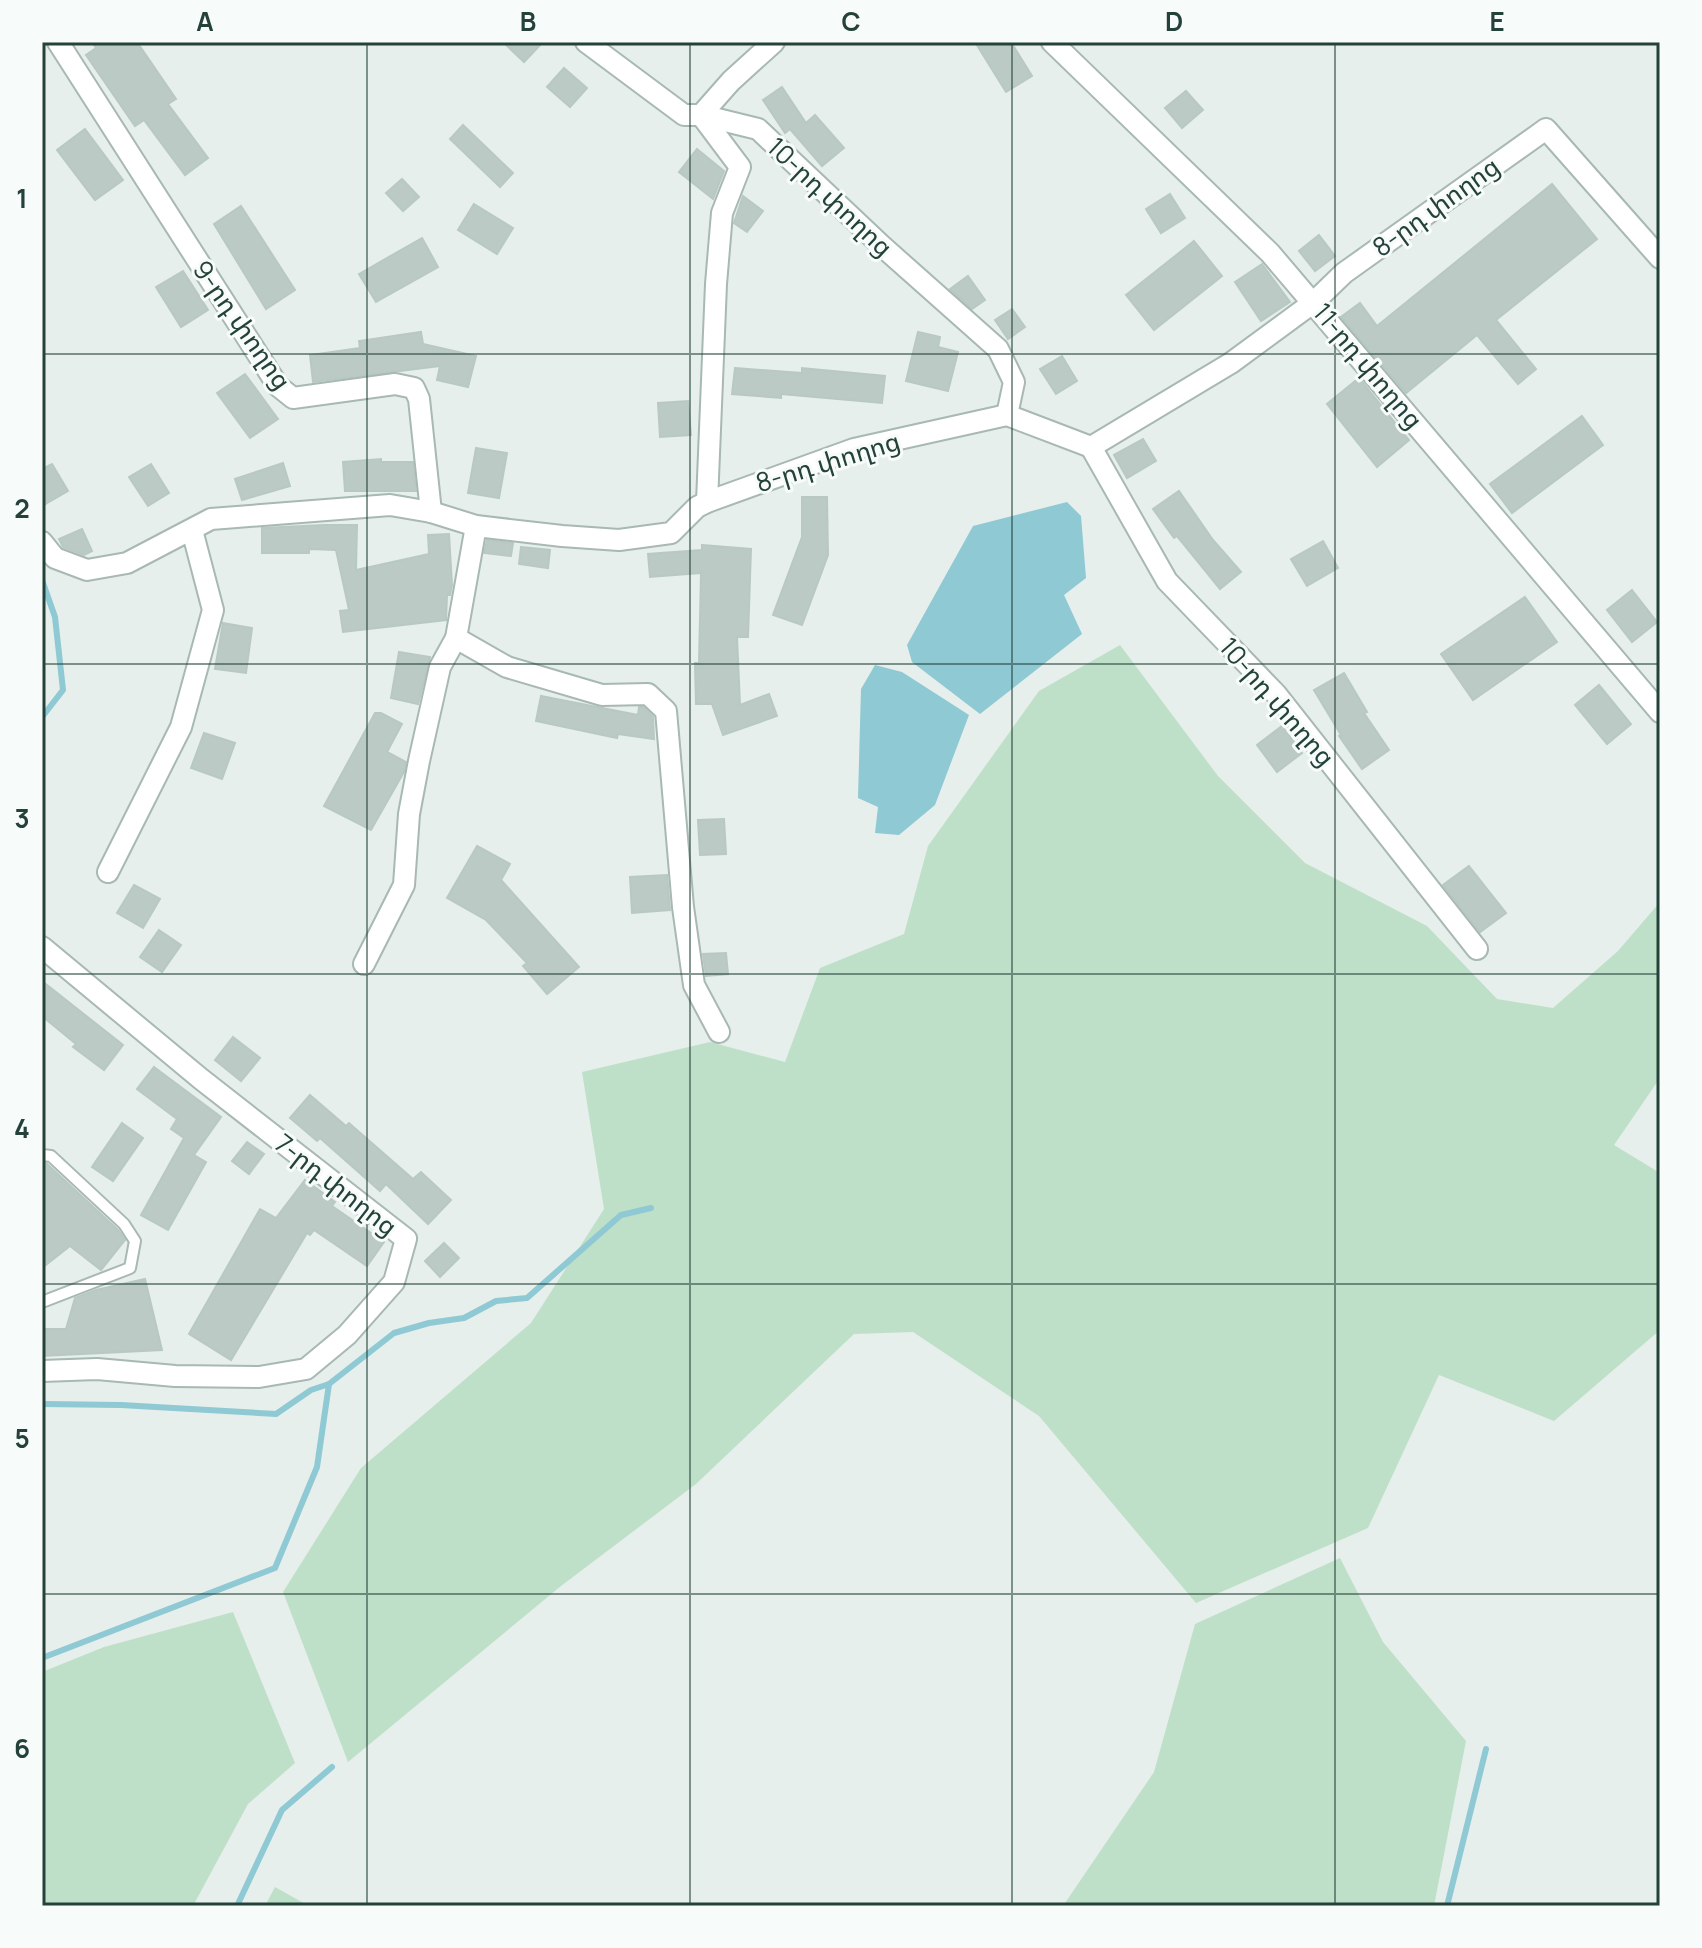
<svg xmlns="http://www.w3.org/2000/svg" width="1702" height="1948" font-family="Manrope,'Noto Sans Armenian',sans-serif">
	<rect width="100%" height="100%" fill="#e6efeb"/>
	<g fill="#bfe0c8">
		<polygon points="1120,645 1218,776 1305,863 1427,926 1497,999 1553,1008 1618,951 1660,902 1660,1078 1614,1145 1660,1173 1660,1330 1554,1421 1439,1375 1368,1528 1196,1603 1039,1416 913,1332 854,1334 696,1484 561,1586 348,1762 283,1592 361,1468 531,1323 604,1209 582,1072 710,1042 785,1062 820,968 904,934 928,846 1039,691"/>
		<polygon points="1340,1558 1383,1642 1466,1741 1434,1906 1063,1906 1154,1772 1195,1624"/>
		<polygon points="233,1612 295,1763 248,1804 193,1906 42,1906 42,1672 104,1647"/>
		<polygon points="275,1887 309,1906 265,1906"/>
	</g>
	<g fill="#8ec9d4">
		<polygon points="1067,502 1081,516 1086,578 1064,595 1082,634 980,714 912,662 907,645 973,526"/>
		<polygon points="875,665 902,672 969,715 935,805 899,835 875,833 878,807 858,798 861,689"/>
	</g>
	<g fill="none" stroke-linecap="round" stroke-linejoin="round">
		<g stroke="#8ec9d4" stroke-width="6">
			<polyline points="42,580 55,617 63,690 42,717"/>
			<polyline points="42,1404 121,1405 276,1414 311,1390 329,1384 394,1333 429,1323 464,1318 496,1301 527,1298 621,1215 651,1208"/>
			<polyline points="42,1658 275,1568 317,1467 329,1384"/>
			<polyline points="237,1906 282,1810 332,1767"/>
			<polyline points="1447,1906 1486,1749"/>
		</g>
	</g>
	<g fill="#bbcac4" stroke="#b8c9c2" stroke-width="2">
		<polygon points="92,42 137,42 176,99 168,104 208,158 185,175 144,120 135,126 86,55 96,48"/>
		<polygon points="503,42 543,42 524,62"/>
		<polygon points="975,42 1011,42 1032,76 1006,92"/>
		<polygon points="564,68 587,88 570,107 547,87"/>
		<polygon points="782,87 806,123 815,115 844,148 822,166 790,129 785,133 763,100"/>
		<polygon points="1186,91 1203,110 1182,128 1165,108"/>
		<polygon points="463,125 513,173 500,187 450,139"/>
		<polygon points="85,129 123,180 95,200 57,150"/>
		<polygon points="697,149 724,171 713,199 679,172"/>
		<polygon points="402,179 419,197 403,211 386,193"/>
		<polygon points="1552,184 1597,239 1496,320 1536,369 1518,384 1477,335 1406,393 1341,317 1360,303 1377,326"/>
		<polygon points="1170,194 1185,218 1161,233 1146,209"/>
		<polygon points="743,196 763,211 747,232 734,223"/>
		<polygon points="474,204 513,228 497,254 458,230"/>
		<polygon points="241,206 295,290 266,309 214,224"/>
		<polygon points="1319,235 1335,256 1315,271 1299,251"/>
		<polygon points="422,238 438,267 376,302 359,274"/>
		<polygon points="1194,241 1222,276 1154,330 1126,295"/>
		<polygon points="1262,264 1290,302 1261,321 1235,282"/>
		<polygon points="183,271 208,310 181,327 156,287"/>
		<polygon points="968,276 985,300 972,309 950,289"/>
		<polygon points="1012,309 1025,327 1008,339 995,320"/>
		<polygon points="421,332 423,344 476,356 468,387 437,380 440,366 313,382 310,355 360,348 359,341"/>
		<polygon points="918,332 940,337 938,347 958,352 948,391 906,381"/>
		<polygon points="1062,356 1077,381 1056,394 1040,369"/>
		<polygon points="735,368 802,373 802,368 885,376 882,403 781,394 781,398 732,394"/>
		<polygon points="245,374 278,419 250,438 217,393"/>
		<polygon points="1359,378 1409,440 1377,467 1327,404"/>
		<polygon points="688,401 691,435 660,437 658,403"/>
		<polygon points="1582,416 1603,445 1512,513 1490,484"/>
		<polygon points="1143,439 1156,461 1127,478 1114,455"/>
		<polygon points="476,448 507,453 499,498 468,493"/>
		<polygon points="381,459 381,462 413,462 416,491 345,491 343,462"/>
		<polygon points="283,463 290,486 242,500 235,479"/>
		<polygon points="52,464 68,491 42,506 42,469"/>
		<polygon points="151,464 169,493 148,506 129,477"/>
		<polygon points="1179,491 1213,540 1241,572 1220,589 1177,536 1174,538 1153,509"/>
		<polygon points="802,497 827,497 828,555 802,625 773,615 802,537"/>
		<polygon points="325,525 357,525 356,570 429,554 428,535 449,534 452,585 450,595 447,595 446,620 343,632 340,611 349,610 336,550 309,549 309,553 262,553 262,528"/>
		<polygon points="82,529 92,551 84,555 63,547 59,539"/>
		<polygon points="487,540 513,543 511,556 484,553"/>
		<polygon points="1323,541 1338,568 1307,586 1291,559"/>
		<polygon points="702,545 751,549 748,637 737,637 740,705 769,694 777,716 723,735 712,704 696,704 695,663 699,663 701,573 650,577 648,554 702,550"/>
		<polygon points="521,547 550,550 548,568 519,564"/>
		<polygon points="1632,590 1657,622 1632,642 1607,610"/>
		<polygon points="1525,597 1557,642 1473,700 1441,654"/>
		<polygon points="223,623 252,628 246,673 215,669"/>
		<polygon points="399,652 430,657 418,704 391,698"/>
		<polygon points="1344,673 1367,712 1364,713 1389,750 1362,769 1339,736 1341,735 1314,690"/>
		<polygon points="1599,685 1631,724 1607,744 1575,705"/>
		<polygon points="541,696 638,715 639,707 643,707 653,717 654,739 618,734 617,738 536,721"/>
		<polygon points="375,713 381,713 402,724 387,752 406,762 404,772 371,830 324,806"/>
		<polygon points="1282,726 1302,753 1277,772 1257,745"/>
		<polygon points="204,733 235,743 222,779 191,768"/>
		<polygon points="724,819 726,854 700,855 698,820"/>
		<polygon points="477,846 510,864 501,880 579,967 547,994 523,966 527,963 486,920 447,898"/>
		<polygon points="1469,866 1506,913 1480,932 1443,885"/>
		<polygon points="667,875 670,910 632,913 630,877"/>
		<polygon points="134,885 160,899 143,928 117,913"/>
		<polygon points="159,930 181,945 162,972 140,957"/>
		<polygon points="726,953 728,974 706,976 703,954"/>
		<polygon points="42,981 123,1045 104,1070 73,1047 76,1044 42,1016"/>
		<polygon points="233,1037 260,1058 241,1081 215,1060"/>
		<polygon points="154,1067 221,1117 194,1155 206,1162 168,1230 141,1215 184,1138 171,1129 177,1119 137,1089"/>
		<polygon points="310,1095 346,1126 349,1123 413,1179 421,1172 451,1200 428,1224 386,1184 380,1191 320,1138 317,1141 290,1118"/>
		<polygon points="122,1123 143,1138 113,1181 92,1167"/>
		<polygon points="247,1142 264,1154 249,1174 232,1161"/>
		<polygon points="42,1163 47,1164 118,1230 125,1240 101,1270 70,1246 42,1268"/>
		<polygon points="305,1180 335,1202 332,1206 384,1242 367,1266 314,1230 310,1235 307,1233 231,1360 189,1334 260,1209 276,1218"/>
		<polygon points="444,1243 459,1258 440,1277 425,1261"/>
		<polygon points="145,1279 162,1350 42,1356 42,1329 66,1329 75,1298 96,1290"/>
	</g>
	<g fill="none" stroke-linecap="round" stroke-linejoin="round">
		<g stroke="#a8b8b2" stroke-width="14">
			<polyline id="lane" points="42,1155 51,1156 124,1224 135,1241 130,1268 42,1302"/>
		</g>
		<g stroke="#a8b8b2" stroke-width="24">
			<g id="street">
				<polyline points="58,42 278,386 293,398 395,384 414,388 419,399 431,512"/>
				<polyline points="586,42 684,115 701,115 758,129 882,246 998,349 1014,382 1007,415"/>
				<polyline points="1052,42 1270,253 1660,712"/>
				<polyline points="1091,447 1167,581 1276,694 1477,949"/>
				<polyline points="707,502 716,284 722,213 740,167 701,115 731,81 774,42"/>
				<polyline points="42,542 55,558 87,570 127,563 211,519 390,505 431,512 476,526 562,536 619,540 671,533 697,507 707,502 854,449 1007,415 1091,447 1231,363 1314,302 1344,273 1546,129 1660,258"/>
				<polyline points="456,638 507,667 602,695 648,694 666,711 683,907 694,985 719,1032"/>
				<polyline points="108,872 181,727 213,610 192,530"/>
				<polyline points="42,947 201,1079 406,1239 394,1282 347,1335 306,1369 259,1377 175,1376 97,1369 42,1371"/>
				<polyline points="364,964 404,885 409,814 419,761 440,667 456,638 476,526"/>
			</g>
		</g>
		<use href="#lane" stroke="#fff" stroke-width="10"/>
		<use href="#street" stroke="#fff" stroke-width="20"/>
	</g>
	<path fill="none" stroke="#24423a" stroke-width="2" stroke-opacity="0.55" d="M367,42V1906M690,42V1906M1012,42V1906M1335,42V1906M42,354H1660M42,664H1660M42,974H1660M42,1284H1660M42,1594H1660"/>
	<g text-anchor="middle" stroke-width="6" stroke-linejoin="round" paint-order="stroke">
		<g font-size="26" fill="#24423a" stroke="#f7fbf9">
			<text transform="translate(830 197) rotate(43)" y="9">10-րդ փողոց</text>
			<text transform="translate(1436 207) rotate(-36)" y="9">8-րդ փողոց</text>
			<text transform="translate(242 325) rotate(55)" y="9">9-րդ փողոց</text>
			<text transform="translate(1368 366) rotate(50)" y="9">11-րդ փողոց</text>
			<text transform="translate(828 462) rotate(-17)" y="9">8-րդ փողոց</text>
			<text transform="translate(1277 702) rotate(49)" y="9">10-րդ փողոց</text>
			<text transform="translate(336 1185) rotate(38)" y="9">7-րդ փողոց</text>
		</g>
	</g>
	<rect width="1702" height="1948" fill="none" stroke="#f7fbf9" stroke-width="88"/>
	<rect x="44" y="44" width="1614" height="1860" fill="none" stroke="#24423a" stroke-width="3"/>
	<g font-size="26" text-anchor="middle" font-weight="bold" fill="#24423a">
		<text x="205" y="31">A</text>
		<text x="528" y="31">B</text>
		<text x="851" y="31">C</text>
		<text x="1174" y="31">D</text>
		<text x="1497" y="31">E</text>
		<text x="22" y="208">1</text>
		<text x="22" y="518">2</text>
		<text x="22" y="828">3</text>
		<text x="22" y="1138">4</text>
		<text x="22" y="1448">5</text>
		<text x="22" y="1758">6</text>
	</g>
</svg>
